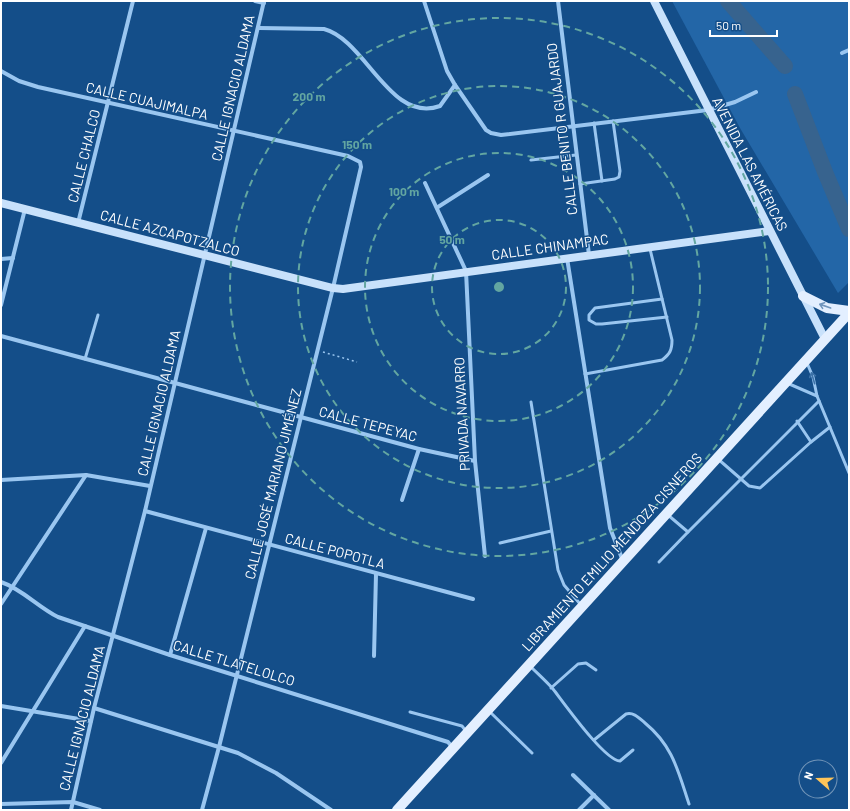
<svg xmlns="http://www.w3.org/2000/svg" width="850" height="811" font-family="Barlow,sans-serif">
	<rect width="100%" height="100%" fill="#144e89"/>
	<polygon fill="#2366a7" points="672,1 849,1 849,282 838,293 740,128"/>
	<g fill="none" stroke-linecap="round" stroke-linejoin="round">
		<g stroke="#37638e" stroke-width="16">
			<polyline points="728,1 785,66"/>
			<polyline points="795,94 825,172 849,229"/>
		</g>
		<polyline stroke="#9ac6f0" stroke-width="1.5" stroke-dasharray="2 3" stroke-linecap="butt" points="323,352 357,362"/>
		<g stroke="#9ac6f0" stroke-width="3">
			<polyline points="594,123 602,181"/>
			<polyline points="531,160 576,155"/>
			<polyline points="580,184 615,179 619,177 620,171 613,121"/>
			<polyline points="662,299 595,308 589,315 589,320 596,324 602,324 667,317"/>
			<polyline points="85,359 98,315"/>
			<polyline points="807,363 813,377 817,396 849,473"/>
			<path d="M585,374L662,360C670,354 672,350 672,340L650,249"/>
			<polyline points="787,383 817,396"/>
			<polyline points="531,402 558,570 564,585 581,605"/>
			<polyline points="811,442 830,427"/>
			<polyline points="718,459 749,486 760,488 811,442 797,421"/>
			<polyline points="688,532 819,401"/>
			<polyline points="500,543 551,531"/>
			<polyline points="659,562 688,532 668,515"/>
			<path d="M531,667C538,674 546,681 553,689C564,703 604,760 620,761L633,750"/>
			<polyline points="551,688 578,664 586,663 596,670"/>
			<polyline points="489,711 532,753"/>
			<polyline points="410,712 462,726 466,731"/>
			<path d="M594,740L626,714C634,712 639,718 645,723C673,746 678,771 689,804"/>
		</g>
		<g stroke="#9ac6f0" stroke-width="4">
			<polyline points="255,1 264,3"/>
			<polyline points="424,1 447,71 455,85 486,130 491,133 501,135 708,110 735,102 756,92"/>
			<polyline points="558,1 589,255"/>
			<path d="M259,28L324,29C366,40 390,124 440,106L455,85"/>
			<polyline points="842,53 849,50"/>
			<polyline points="1,71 19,81 38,87 348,156 360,162 361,167 333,288 219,747 202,810"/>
			<polyline points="425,183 466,271 475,461 485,556"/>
			<polyline points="438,207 488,175"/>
			<polyline points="78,223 133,1"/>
			<polyline points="567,258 610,528 623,561"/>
			<polyline points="1,259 13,258"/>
			<polyline points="1,305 25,209"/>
			<polyline points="1,336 419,449 475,461"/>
			<polyline points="1,480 86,475 150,486"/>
			<polyline points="402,500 419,449"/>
			<polyline points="145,511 473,599"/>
			<path d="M1,582C22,589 38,607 58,617L170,655L448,742L453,748"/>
			<polyline points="1,604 86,475"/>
			<polyline points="170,655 206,528"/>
			<polyline points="374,656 376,574"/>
			<polyline points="1,706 91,721"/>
			<polyline points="94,708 238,753 276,773 331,810"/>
			<polyline points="1,763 85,626"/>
			<polyline points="573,775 609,810"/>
			<polyline points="1,804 73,802 100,810"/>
			<polyline points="71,810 94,708 145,511 264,1"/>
			<polyline points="579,810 594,795"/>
		</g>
		<g stroke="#c8e1fb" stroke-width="8">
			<polyline points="654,1 825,339"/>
			<polyline points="1,203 333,288 343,289 769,231"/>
		</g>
		<g stroke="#e3efff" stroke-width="10">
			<polyline points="803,296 827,308 849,311"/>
			<polyline points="397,810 849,313"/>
		</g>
	</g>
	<defs><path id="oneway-shaft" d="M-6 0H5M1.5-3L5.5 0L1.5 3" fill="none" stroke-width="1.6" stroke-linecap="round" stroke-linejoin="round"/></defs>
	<use stroke="#7196be" href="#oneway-shaft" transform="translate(825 306) rotate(-161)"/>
	<use stroke="#3c72a8" href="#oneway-shaft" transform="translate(813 378) rotate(-106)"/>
	<g fill="none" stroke="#63a6a1" stroke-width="2" stroke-dasharray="7 5">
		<circle cx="499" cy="287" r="67"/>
		<circle cx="499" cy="287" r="134"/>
		<circle cx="499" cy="287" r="201"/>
		<circle cx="499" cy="287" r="269"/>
	</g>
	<g text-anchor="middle" stroke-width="3" stroke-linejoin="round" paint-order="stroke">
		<g font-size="14" fill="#fff" stroke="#144e89">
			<text transform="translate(233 88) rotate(-77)" y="5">CALLE IGNACIO ALDAMA</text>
			<text transform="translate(147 101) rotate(13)" y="5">CALLE CUAJIMALPA</text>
			<text transform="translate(562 129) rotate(-97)" y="5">CALLE BENITO R GUAJARDO</text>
			<text transform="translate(84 156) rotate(-76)" y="5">CALLE CHALCO</text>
			<text transform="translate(750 164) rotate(63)" y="5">AVENIDA LAS AMÉRICAS</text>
			<text transform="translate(170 233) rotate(15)" y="5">CALLE AZCAPOTZALCO</text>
			<text transform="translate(550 247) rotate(-8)" y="5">CALLE CHINAMPAC</text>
			<text transform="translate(159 403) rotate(-77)" y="5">CALLE IGNACIO ALDAMA</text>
			<text transform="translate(462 414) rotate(-93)" y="5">PRIVADA NAVARRO</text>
			<text transform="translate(368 424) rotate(15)" y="5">CALLE TEPEYAC</text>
			<text transform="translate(273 484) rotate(-76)" y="5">CALLE JOSÉ MARIANO JIMÉNEZ</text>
			<text transform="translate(335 551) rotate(15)" y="5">CALLE POPOTLA</text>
			<text transform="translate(612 552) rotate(-48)" y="5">LIBRAMIENTO EMILIO MENDOZA CISNEROS</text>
			<text transform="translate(234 663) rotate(17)" y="5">CALLE TLATELOLCO</text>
			<text transform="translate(82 718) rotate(-76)" y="5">CALLE IGNACIO ALDAMA</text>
		</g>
	</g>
	<circle cx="499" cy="287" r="6" fill="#63a6a1" stroke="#144e89" stroke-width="2"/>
	<g font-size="12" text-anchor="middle" font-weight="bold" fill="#63a6a1" stroke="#144e89" stroke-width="3" stroke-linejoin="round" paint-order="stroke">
		<text x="309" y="101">200 m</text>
		<text x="357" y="149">150 m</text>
		<text x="404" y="196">100 m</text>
		<text x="452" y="244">50 m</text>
	</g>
	<rect width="850" height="811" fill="none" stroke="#ffffff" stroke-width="4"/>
	<g transform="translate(818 779) rotate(290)"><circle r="19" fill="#144e89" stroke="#7295b8"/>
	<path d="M0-3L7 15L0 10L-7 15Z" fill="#ffc559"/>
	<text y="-6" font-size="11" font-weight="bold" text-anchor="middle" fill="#ffffff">N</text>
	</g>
	<path d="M710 30v6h67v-6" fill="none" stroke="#ffffff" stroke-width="2"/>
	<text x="716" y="30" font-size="12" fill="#ffffff" stroke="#144e89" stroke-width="3" paint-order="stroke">50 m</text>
</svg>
